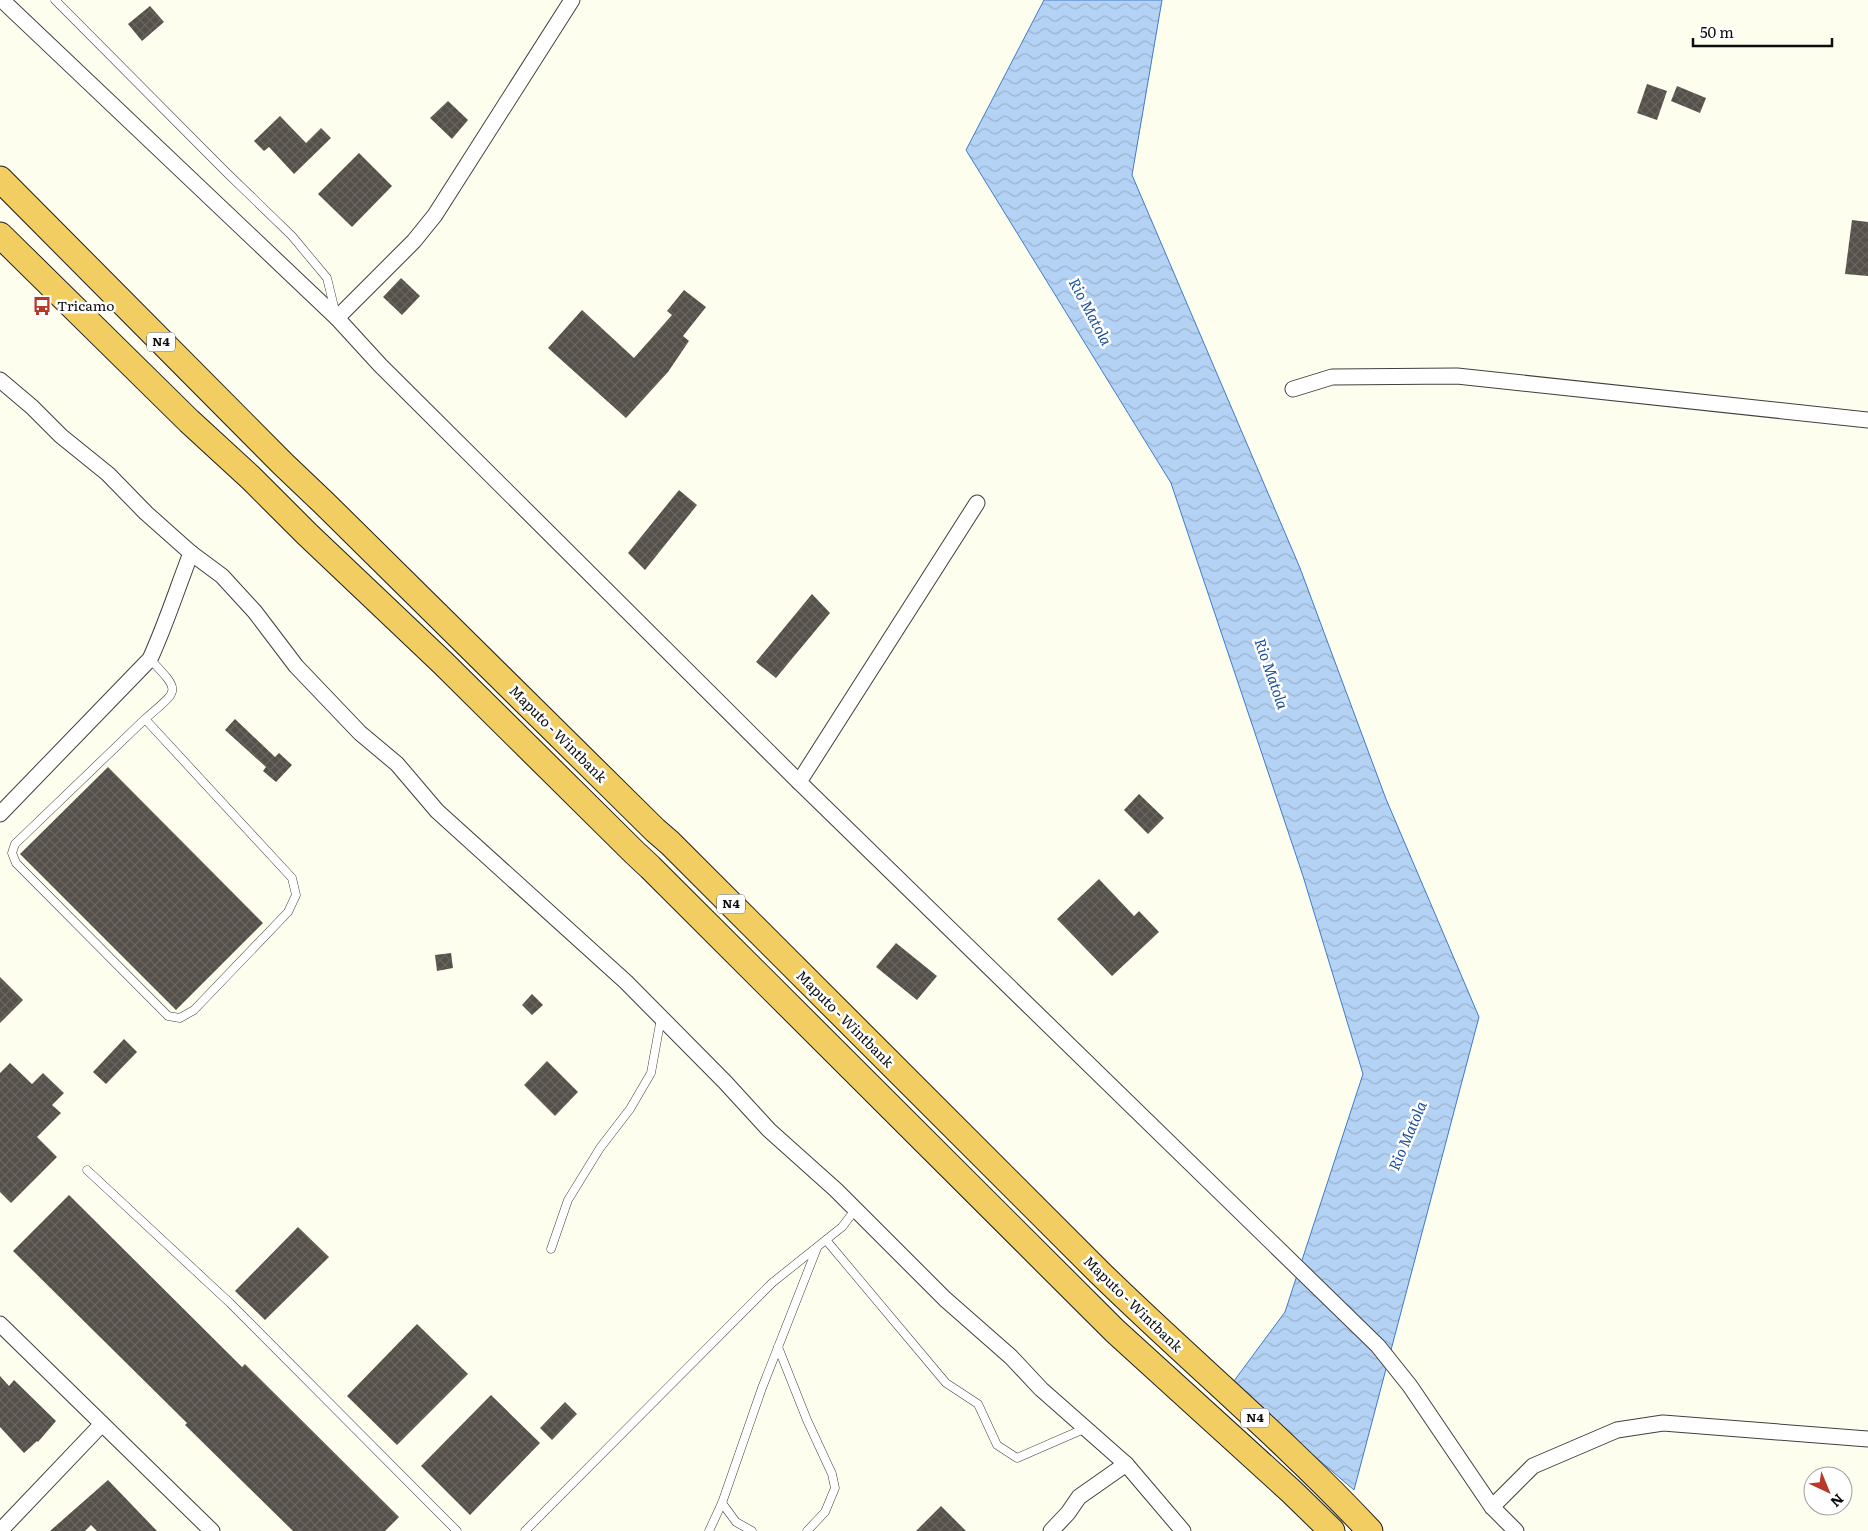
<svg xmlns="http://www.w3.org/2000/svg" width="1868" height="1531" font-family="Literata,serif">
	<defs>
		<pattern id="water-waves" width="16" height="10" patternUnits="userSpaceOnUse" patternTransform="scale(1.25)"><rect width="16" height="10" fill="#b4d2f4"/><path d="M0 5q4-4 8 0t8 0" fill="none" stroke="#9ab3d0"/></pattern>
		<pattern id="building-cross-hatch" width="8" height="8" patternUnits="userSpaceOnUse" patternTransform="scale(1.25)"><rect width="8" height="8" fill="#55504a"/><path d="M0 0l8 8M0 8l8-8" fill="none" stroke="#686460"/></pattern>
	</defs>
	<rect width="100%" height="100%" fill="#fefeee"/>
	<polygon fill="url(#water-waves)" stroke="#3e7bc8" points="1044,0 1162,0 1132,175 1300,568 1386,799 1479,1017 1354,1490 1231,1385 1285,1312 1363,1074 1303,876 1171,483 966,150"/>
	<g fill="url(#building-cross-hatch)">
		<polygon points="150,6 164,22 142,41 128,24"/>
		<polygon points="1647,84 1667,91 1657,120 1637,113"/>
		<polygon points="1677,86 1706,98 1700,113 1671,101"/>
		<polygon points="448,101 468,120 452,139 430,118"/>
		<polygon points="280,116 306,143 321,128 331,138 294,174 269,147 264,151 254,141"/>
		<polygon points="359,153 392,186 352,227 318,194"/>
		<polygon points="1852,220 1868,222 1868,276 1845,274"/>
		<polygon points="401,278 420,296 402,315 383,297"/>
		<polygon points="684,290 706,307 683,336 689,341 668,372 626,418 548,348 582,310 634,358 672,315 667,311"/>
		<polygon points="679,490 697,505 645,570 628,553"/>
		<polygon points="812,594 830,613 776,678 756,662"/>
		<polygon points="235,719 275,757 279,753 292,765 276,782 263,771 266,767 225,730"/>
		<polygon points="108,767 263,923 176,1010 20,854"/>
		<polygon points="1139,794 1164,818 1148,834 1124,810"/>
		<polygon points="1099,879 1134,916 1139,911 1159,932 1112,976 1057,919"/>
		<polygon points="896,943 937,976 917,1000 876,967"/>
		<polygon points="451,953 453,968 437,971 435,955"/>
		<polygon points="0,977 23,1000 0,1023"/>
		<polygon points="532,994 543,1005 532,1015 522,1005"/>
		<polygon points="124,1039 137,1052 106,1084 93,1072"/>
		<polygon points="547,1061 578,1092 555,1116 524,1085"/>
		<polygon points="10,1063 32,1084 43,1073 64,1093 52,1105 61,1113 37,1137 57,1157 11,1203 0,1192 0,1073"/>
		<polygon points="69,1195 242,1367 245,1364 399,1517 385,1531 293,1531 185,1425 187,1423 13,1251"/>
		<polygon points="298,1227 329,1257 265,1320 235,1291"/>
		<polygon points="417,1324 468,1374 397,1445 347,1396"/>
		<polygon points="0,1376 9,1386 14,1380 56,1421 38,1442 37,1441 24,1453 0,1427"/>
		<polygon points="491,1395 540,1443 470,1515 421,1466"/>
		<polygon points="565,1402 577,1414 552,1440 540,1428"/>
		<polygon points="108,1480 157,1531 97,1531 91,1525 85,1531 50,1531"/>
		<polygon points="941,1506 966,1531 916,1531"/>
	</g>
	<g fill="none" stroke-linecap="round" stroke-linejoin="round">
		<g stroke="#404040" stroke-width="9">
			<g id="service">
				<polyline points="55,0 226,172 292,236 327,278 336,315"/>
				<path d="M145,719L15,844L12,853L16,863L168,1016L180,1018L194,1010L288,912L296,895L292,878L145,719C179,689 182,693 150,659"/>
				<polyline points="87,1170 230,1303 457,1531"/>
				<polyline points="826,1240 946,1383 978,1404 997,1445 1017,1458 1086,1428"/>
				<polyline points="551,1249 568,1200 600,1148 630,1109 651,1073 661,1018"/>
				<polyline points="778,1347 807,1420 832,1474 835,1488 825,1512 807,1531"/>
				<polyline points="722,1503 736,1522 752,1531"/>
				<polyline points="525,1531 772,1283 842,1227 855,1210"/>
				<polyline points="709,1531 722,1503 762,1388 817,1248"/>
			</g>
		</g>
		<g stroke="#404040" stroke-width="17">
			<g id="minor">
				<polyline points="2,0 337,318"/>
				<polyline points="572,0 435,215 414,241 337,318 380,365 799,782 1378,1346 1410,1386 1492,1507 1516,1531"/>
				<polyline points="0,380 32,407 61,436 108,474 146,513 191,553 222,576 255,612 296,666 360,733 397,764 437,811 626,982 725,1082 769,1130 836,1190 945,1299 1011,1357 1041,1389 1126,1464 1079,1497 1068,1513 1051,1531"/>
				<polyline points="1293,389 1332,377 1457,376 1868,420"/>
				<polyline points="799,782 977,503"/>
				<path d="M0,814L150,659C166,624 177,589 191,553"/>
				<polyline points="0,1324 212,1531"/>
				<polyline points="1126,1464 1183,1531"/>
				<polyline points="1492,1507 1533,1466 1617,1430 1663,1423 1868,1439"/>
				<polyline points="0,1531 102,1424"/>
			</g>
		</g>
		<g stroke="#1e1e1e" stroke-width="27">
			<g id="trunk">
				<path d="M0,179L283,464L324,503L655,830L670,843L1100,1273C1189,1360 1285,1440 1370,1531"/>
				<polyline points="0,235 189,421 251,478 307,534 443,663 635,853 650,867 1115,1331 1292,1492 1332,1531"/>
			</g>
		</g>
		<use href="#service" stroke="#fff" stroke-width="8"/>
		<use href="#minor" stroke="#fff" stroke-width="15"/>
		<use href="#trunk" stroke="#f2ce62" stroke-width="25"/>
	</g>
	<defs>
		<g id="bus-bare" transform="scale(1.5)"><path d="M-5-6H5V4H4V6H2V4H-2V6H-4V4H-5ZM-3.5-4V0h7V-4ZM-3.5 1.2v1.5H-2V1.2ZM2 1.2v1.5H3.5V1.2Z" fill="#b8392a" stroke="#fff" stroke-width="2.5" paint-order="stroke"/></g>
	</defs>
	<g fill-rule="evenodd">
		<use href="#bus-bare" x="42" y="306"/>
	</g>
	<g text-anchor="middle" stroke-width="5" stroke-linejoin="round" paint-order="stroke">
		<g fill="#fff" stroke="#565656" stroke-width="1">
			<rect x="147" y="332.5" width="28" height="19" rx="4"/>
			<rect x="717" y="894.5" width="28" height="19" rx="4"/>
			<rect x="1241" y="1408.5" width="28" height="19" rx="4"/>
		</g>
		<g font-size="12" font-weight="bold" fill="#0d0d0d">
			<text x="161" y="346">N4</text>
			<text x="731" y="908">N4</text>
			<text x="1255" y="1422">N4</text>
		</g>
		<g font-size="14" fill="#0d0d0d" stroke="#fff" text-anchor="start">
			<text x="57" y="311">Tricamo</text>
		</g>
		<g font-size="14" fill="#0d0d0d" stroke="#fff">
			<text transform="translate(558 734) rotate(45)" y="5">Maputo - Wintbank</text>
			<text transform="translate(845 1019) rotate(45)" y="5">Maputo - Wintbank</text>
			<text transform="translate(1133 1304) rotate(44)" y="5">Maputo - Wintbank</text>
		</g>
		<g font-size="15" font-style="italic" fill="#1b4f9a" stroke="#fff">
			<text transform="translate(1090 312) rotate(62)" y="5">Rio Matola</text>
			<text transform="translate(1271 674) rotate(71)" y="5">Rio Matola</text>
			<text transform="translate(1408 1136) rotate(-67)" y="5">Rio Matola</text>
		</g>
	</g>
	<g transform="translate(1828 1491) rotate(136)"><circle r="24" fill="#ffffff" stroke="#9e9e9e"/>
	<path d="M0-4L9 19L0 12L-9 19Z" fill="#b8392a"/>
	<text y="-8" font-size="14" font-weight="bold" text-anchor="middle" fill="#0d0d0d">N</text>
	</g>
	<path d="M1693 38v8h139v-8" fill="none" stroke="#0d0d0d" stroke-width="2.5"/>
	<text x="1700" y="38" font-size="15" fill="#0d0d0d" stroke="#ffffff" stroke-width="4" paint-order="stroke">50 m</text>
</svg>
